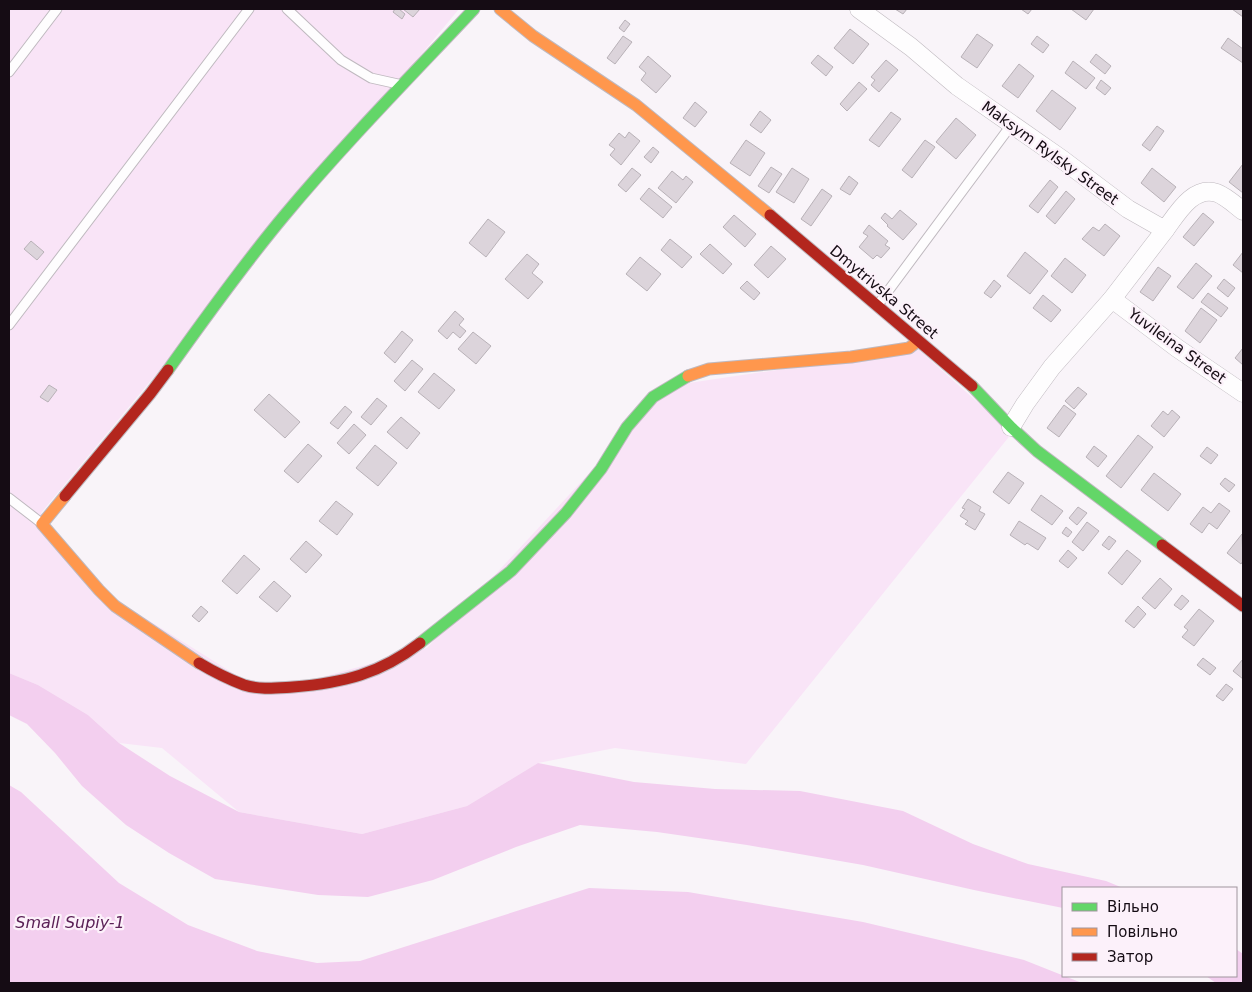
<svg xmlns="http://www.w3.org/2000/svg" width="1252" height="992" font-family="'DejaVu Sans',sans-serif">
	<rect width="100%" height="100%" fill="#f9f4f9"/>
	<polygon fill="#f9e4f7" points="9,9 459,9 41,513 81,578 265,693 427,648 658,399 682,384 918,349 1012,433 746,764 615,748 538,763 467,806 362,834 239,812 162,748 119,743 88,715 38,685 9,673"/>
	<g fill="#f3cfef">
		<polygon points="9,673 38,685 88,715 119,743 170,776 239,812 362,834 467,806 538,763 634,782 715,789 800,791 903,811 973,844 1028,864 1106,881 1123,888 1063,888 1063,908 974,890 863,865 747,845 657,832 580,825 516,847 433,880 368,897 318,895 215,879 169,853 126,825 82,786 55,753 27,724 9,715"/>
		<polygon points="9,785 21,792 119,883 188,925 257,951 317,963 360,961 589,888 688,892 863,922 1024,960 1082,983 9,983"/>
		<polygon points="1236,949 1243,954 1243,983 1216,983 1206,976 1236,976"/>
	</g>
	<g fill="#dcd4db" stroke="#b8b1b7">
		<polygon points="395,9 399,9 405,14 402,19 393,12"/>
		<polygon points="403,9 420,9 413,17"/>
		<polygon points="895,9 907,9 903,14"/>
		<polygon points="1021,9 1032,9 1028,14"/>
		<polygon points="1071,9 1094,9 1086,20"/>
		<polygon points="1232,9 1243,9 1243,17"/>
		<polygon points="625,20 630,24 624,32 619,28"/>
		<polygon points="850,29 869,44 853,64 834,48"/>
		<polygon points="977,34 993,45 977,68 961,57"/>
		<polygon points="623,36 632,42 615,64 607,58"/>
		<polygon points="1037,36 1049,45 1043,53 1031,44"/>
		<polygon points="1228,38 1243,49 1243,63 1221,48"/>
		<polygon points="1096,54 1111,66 1105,74 1090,62"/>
		<polygon points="818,55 833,67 826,76 811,63"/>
		<polygon points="648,56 671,76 656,93 641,80 646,73 639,67"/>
		<polygon points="886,60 898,70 879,92 871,85 875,80 871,77"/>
		<polygon points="1073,61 1095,78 1086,89 1065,73"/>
		<polygon points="1019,64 1034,76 1018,98 1002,86"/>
		<polygon points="1101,80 1111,88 1105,95 1096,88"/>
		<polygon points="859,82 867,89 847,111 840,104"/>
		<polygon points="1052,90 1076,108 1060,130 1036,111"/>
		<polygon points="695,102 707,112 695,127 683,118"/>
		<polygon points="760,111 771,120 761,133 750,125"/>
		<polygon points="891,112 901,119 879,147 869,140"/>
		<polygon points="956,118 976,135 956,159 936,142"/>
		<polygon points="1157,126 1164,131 1150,151 1142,145"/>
		<polygon points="629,132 640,141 621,165 610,155 615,149 609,145 619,133 625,138"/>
		<polygon points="746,140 765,153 750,176 730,163"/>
		<polygon points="925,140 935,147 912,178 902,170"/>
		<polygon points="653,147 659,152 651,163 644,157"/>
		<polygon points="1243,164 1243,193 1229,182"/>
		<polygon points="771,167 782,174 769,193 758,186"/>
		<polygon points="632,168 641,175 626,192 618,185"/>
		<polygon points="792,168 809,179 794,203 776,192"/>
		<polygon points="1152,168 1176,187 1164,202 1141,183"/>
		<polygon points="672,171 683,180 686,176 693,182 676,203 658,188"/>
		<polygon points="849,176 858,183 850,195 840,189"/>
		<polygon points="1050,180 1058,187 1038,213 1029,206"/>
		<polygon points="649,188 672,207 663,218 640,199"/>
		<polygon points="822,189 832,196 811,226 801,219"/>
		<polygon points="1066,191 1075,199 1055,224 1046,216"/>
		<polygon points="900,210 917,224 903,240 887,226 888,225 881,218 885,213 892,219"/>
		<polygon points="1203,213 1214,222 1194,246 1183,237"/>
		<polygon points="734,215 756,234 745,247 723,227"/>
		<polygon points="488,219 505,232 486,257 469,243"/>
		<polygon points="1105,224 1120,236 1104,256 1082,239 1093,227 1099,231"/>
		<polygon points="869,225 888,241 885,245 890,248 881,258 877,255 873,259 859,247 868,236 863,233"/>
		<polygon points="670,239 692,257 682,268 661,250"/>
		<polygon points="31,241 44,252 37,260 24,249"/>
		<polygon points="710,244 732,264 723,274 700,254"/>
		<polygon points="771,246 786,259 768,278 754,265"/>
		<polygon points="1025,252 1048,271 1030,294 1007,276"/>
		<polygon points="1243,252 1243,273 1233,265"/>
		<polygon points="527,254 539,264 532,273 543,282 528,299 505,279"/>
		<polygon points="640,257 661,274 647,291 626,274"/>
		<polygon points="1065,258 1086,275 1072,293 1051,276"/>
		<polygon points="1196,263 1212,276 1193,299 1177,287"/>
		<polygon points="1158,267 1171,276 1153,301 1140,292"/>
		<polygon points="1224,279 1235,288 1228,297 1217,288"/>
		<polygon points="994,280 1001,286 991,298 984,293"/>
		<polygon points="747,281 760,293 754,300 740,288"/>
		<polygon points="1208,293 1228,308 1221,317 1201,302"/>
		<polygon points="1043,295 1061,310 1051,322 1033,308"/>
		<polygon points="1201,308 1217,320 1200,343 1185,331"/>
		<polygon points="455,311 464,319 459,325 466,331 460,338 453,332 447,339 438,331"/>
		<polygon points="402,331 413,340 395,363 384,353"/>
		<polygon points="473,332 491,346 476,364 458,349"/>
		<polygon points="1243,348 1243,365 1235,358"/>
		<polygon points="412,360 423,369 405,391 394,381"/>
		<polygon points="434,373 455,390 439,409 418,392"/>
		<polygon points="49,385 57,390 48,402 40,397"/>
		<polygon points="1078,387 1087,394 1074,409 1065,401"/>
		<polygon points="269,394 300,422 285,438 254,410"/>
		<polygon points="377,398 387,406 371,425 361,417"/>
		<polygon points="1064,405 1076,414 1059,437 1047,428"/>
		<polygon points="345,406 352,412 338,429 330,423"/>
		<polygon points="1172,410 1180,417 1164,437 1151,426 1163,411 1168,415"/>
		<polygon points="401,417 420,433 407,449 387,432"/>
		<polygon points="354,424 366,435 349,454 337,443"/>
		<polygon points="1138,435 1153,447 1121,488 1106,476"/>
		<polygon points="308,444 322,456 298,483 284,471"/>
		<polygon points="375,445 397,463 378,486 356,468"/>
		<polygon points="1094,446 1107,456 1098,467 1086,457"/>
		<polygon points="1207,447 1218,455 1211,464 1200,456"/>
		<polygon points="1008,472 1024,483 1009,504 993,492"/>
		<polygon points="1154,473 1181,494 1168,511 1141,490"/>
		<polygon points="1225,478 1235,485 1229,492 1220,484"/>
		<polygon points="1041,495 1063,511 1052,525 1031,510"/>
		<polygon points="968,499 981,507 979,511 985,514 975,530 965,524 968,521 960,516 965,509 962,508"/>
		<polygon points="336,501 353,514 337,535 319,521"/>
		<polygon points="1219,503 1230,511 1217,529 1209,523 1202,533 1190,524 1203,507 1211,513"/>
		<polygon points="1078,507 1087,513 1077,525 1069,518"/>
		<polygon points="1019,521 1046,538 1038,550 1027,543 1025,545 1010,535"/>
		<polygon points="1087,522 1099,531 1083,551 1072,542"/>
		<polygon points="1066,527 1072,532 1068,537 1062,533"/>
		<polygon points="1242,534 1243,561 1241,564 1227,553"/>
		<polygon points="1109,536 1116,541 1109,550 1102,545"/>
		<polygon points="306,541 322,555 306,573 290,559"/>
		<polygon points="1068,550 1077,558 1068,568 1059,561"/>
		<polygon points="1127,550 1141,561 1122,585 1108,573"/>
		<polygon points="244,555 260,569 237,594 222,581"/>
		<polygon points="1160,578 1172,589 1155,609 1142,598"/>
		<polygon points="274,581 291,596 277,612 259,597"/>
		<polygon points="1182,595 1189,601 1181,610 1174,605"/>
		<polygon points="201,606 208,612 199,622 192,616"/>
		<polygon points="1138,606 1146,614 1134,628 1125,621"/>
		<polygon points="1199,609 1214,621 1194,646 1182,637 1188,630 1184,627"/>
		<polygon points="1203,658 1216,668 1210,675 1197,665"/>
		<polygon points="1243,659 1243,679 1233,671"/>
		<polygon points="1226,684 1233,689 1223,701 1216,696"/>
	</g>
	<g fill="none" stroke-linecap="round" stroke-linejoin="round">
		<g stroke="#bfb9bf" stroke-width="11">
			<g id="lane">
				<polyline points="287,9 341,60 371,78 398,84"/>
				<polyline points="9,72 57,9"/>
				<polyline points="877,306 1012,124"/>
				<polyline points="9,325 249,9"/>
				<polyline points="9,498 40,522"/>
			</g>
		</g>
		<g stroke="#bfb9bf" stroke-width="19">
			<g id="street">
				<path d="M859,9L911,47L957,86L1063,160L1128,209L1165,230C1177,214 1193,185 1217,193C1227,197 1235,205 1243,211"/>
				<polyline points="1112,299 1177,348 1243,393"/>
				<polyline points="1011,427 1025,404 1052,367 1112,299 1165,230"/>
			</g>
		</g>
		<g stroke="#bfb9bf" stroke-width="13">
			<g id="fast">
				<path d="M168,370C205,318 243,265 284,216C344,144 410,77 474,9"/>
				<polyline points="972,386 1011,427 1037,451 1162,545"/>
				<polyline points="420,643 511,571 566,513 601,469 627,427 653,397 688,376"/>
			</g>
		</g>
		<g stroke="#bfb9bf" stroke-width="13">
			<g id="slow">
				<polyline points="500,9 533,36 636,105 770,215"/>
				<polyline points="688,376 709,369 851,357 909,348 918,341"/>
				<polyline points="65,496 42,524 99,590 115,606 199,663"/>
			</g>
		</g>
		<g stroke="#bfb9bf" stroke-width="13">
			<g id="jam">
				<polyline points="770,215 972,386"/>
				<polyline points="65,496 150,394 168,370"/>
				<polyline points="1162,545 1243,606"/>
				<path d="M199,663C214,672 228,679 244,685C260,690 276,688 293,687C343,683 380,674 420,643"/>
			</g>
		</g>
		<use href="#lane" stroke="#fefdfe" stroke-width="9"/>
		<use href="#street" stroke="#fefdfe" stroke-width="18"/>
		<use href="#fast" stroke="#63d668" stroke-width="11"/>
		<use href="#slow" stroke="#ff974d" stroke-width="11"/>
		<use href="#jam" stroke="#b3261e" stroke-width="11"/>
	</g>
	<g text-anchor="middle" stroke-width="4.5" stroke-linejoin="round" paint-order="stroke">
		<g font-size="15" fill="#150c14" stroke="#fcf1fa">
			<text transform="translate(1050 153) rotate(36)" y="5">Maksym Rylsky Street</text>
			<text transform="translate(884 292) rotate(40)" y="5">Dmytrivska Street</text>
			<text transform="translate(1177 346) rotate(36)" y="5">Yuvileina Street</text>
		</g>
		<g font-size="16" font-style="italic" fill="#5b2157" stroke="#fcf1fa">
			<text x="70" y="928">Small Supiy-1</text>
		</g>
	</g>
	<rect width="1252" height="992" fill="none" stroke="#150c14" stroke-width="20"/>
	<rect x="1062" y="887" width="175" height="90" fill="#fcf1fa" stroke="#a0959e"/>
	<rect x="1072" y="903" width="25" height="8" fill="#63d668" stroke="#a0959e"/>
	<text x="1107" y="912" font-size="15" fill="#150c14">Вільно</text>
	<rect x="1072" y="928" width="25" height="8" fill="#ff974d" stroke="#a0959e"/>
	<text x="1107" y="937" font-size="15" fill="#150c14">Повільно</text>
	<rect x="1072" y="953" width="25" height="8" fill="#b3261e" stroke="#a0959e"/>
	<text x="1107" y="962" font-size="15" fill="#150c14">Затор</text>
</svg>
